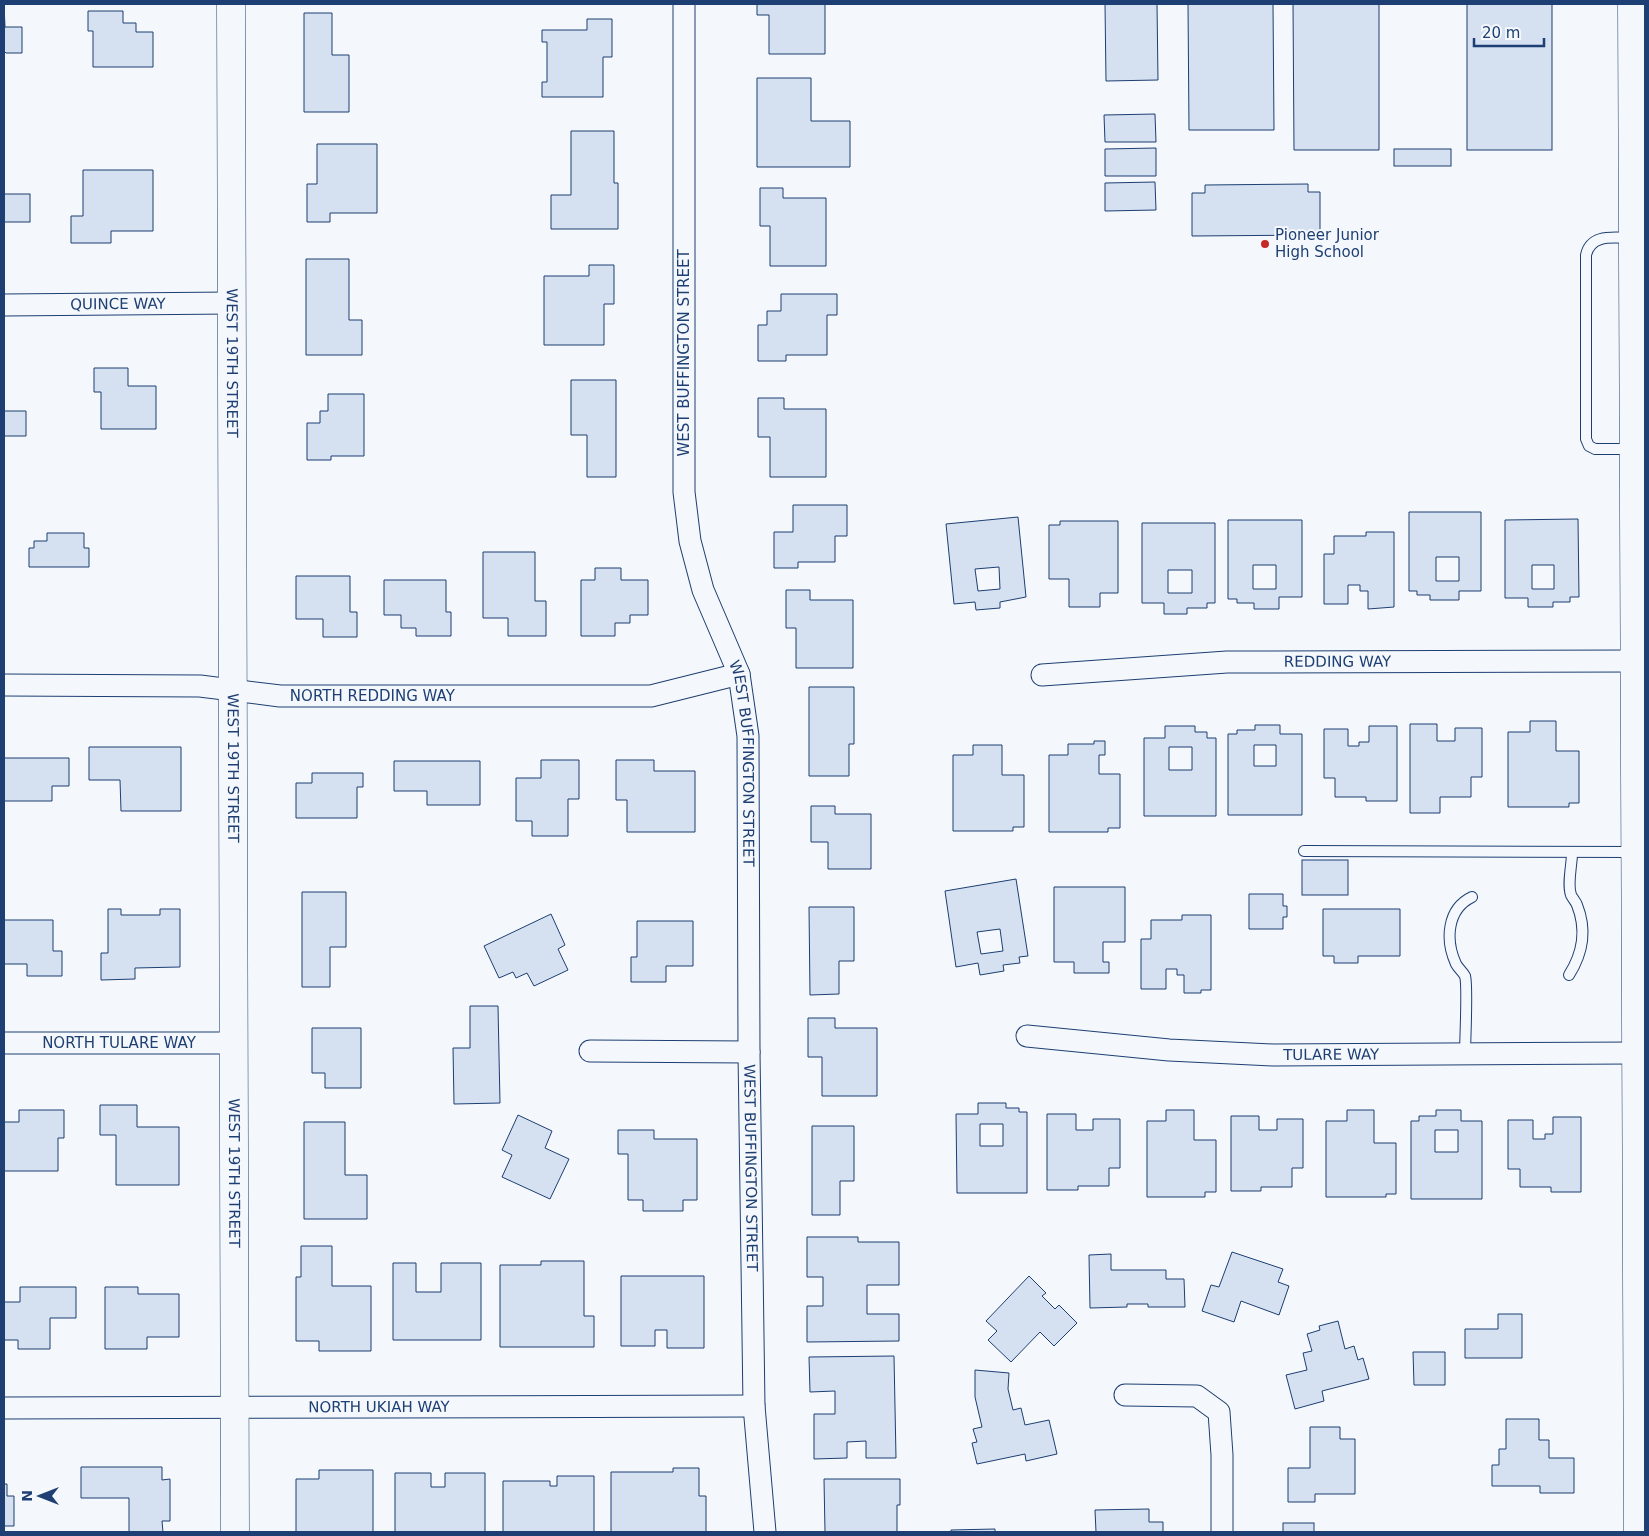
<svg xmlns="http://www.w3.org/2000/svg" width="1649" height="1536" font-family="'DejaVu Sans',sans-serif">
	<rect width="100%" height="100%" fill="#f4f7fb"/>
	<g fill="#d5e0f0" stroke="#1d3f73" fill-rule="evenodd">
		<polygon points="4,4 5,27 22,27 22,53 6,53 4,51"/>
		<polygon points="757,4 825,4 825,54 769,54 769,15 757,15"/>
		<polygon points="1105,4 1157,4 1158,80 1106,81"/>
		<polygon points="1188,4 1273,4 1274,130 1189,130"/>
		<polygon points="1293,4 1379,4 1379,150 1294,150"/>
		<rect x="1467" y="4" width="85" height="146"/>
		<polygon points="88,11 123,11 123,23 136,23 136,32 153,32 153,67 93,67 93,31 88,31"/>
		<polygon points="304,13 332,13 332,55 349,55 349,112 304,112"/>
		<polygon points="587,19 612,19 612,57 603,57 603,97 542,97 542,82 547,82 547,42 542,42 542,30 587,30"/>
		<polygon points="757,78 811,78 811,121 850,121 850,167 757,167"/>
		<polygon points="1155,114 1156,142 1105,142 1104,115"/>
		<polygon points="571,131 614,131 614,183 618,183 618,229 551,229 551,195 571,195"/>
		<polygon points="317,144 377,144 377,213 330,213 330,222 307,222 307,184 317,184"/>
		<polygon points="1156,148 1156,176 1105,176 1105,149"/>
		<rect x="1394" y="149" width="57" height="17"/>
		<polygon points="83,170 153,170 153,231 111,231 111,243 71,243 71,216 83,216"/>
		<polygon points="1155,182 1156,210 1105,211 1105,183"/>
		<polygon points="1308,184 1308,192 1320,192 1320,235 1192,236 1192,193 1205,193 1205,185"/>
		<polygon points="760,188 783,188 783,198 826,198 826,266 770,266 770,226 760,226"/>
		<rect x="4" y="194" width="26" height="28"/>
		<polygon points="306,259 349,259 349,320 362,320 362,355 306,355"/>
		<polygon points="589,265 614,265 614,304 604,304 604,345 544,345 544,276 589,276"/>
		<polygon points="781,294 837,294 837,315 827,315 827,355 786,355 786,361 758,361 758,325 767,325 767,311 781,311"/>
		<polygon points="94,368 128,368 128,386 156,386 156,429 101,429 101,392 94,392"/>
		<polygon points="571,380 616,380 616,477 587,477 587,435 571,435"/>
		<polygon points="4,388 4,411 26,411 26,436 4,436"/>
		<polygon points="328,394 364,394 364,456 331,456 331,460 307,460 307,423 320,423 320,411 328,411"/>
		<polygon points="758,398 784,398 784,409 826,409 826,477 770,477 770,437 758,437"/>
		<polygon points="793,505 847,505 847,536 835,536 835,562 798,562 798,568 774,568 774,532 793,532"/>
		<path d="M1409,512H1481V591H1459V600H1430V595H1417V591H1409ZM1436,557H1459V581H1436Z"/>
		<path d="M1018,517L1026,597L1000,602V608L976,610L975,602L954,604L946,524ZM999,567L1000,589L978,591L975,569Z"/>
		<path d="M1578,519L1579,597H1570V602H1553V607H1528V598H1505V520ZM1532,565H1554V589H1532Z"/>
		<path d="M1228,520H1302V597H1279V609H1254V603H1237V599H1228ZM1253,565H1276V589H1253Z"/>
		<polygon points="1060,521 1118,521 1118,593 1100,593 1100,607 1069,607 1069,579 1049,579 1049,525 1060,525"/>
		<path d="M1142,523H1215V603H1207V608H1187V614H1164V603H1142ZM1168,570H1192V593H1168Z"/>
		<polygon points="1366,532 1394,532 1394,607 1368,609 1368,591 1360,591 1360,585 1348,585 1348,604 1324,604 1324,554 1334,554 1334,536 1366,536"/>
		<polygon points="47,533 84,533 84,548 89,548 89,567 29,567 29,548 34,548 34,541 47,541"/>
		<polygon points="483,552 535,552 535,601 546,601 546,636 508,636 508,618 483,618"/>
		<polygon points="595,568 621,568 621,580 648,580 648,615 630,615 630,623 615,623 615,636 581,636 581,580 595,580"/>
		<polygon points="296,576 350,576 350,612 357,612 357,637 323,637 323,619 296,619"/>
		<polygon points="384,580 446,580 446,612 451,612 451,636 416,636 416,628 401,628 401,615 384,615"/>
		<polygon points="786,590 810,590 810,600 853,600 853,668 796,668 796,628 786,628"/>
		<polygon points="809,687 854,687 854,744 849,744 849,776 809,776"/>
		<polygon points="1530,721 1556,721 1556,751 1579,751 1579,803 1569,803 1569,807 1508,807 1508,732 1530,732"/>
		<polygon points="1410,724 1437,724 1437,741 1455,741 1455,728 1482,728 1482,777 1471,777 1471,797 1440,797 1440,813 1410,813"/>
		<path d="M1255,725H1280V734H1302V815H1228V734H1237V730H1255ZM1254,745H1276V766H1254Z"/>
		<path d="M1165,726H1195V732H1207V738H1216V816H1144V738H1165ZM1169,747H1192V770H1169Z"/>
		<polygon points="1369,726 1397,726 1397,801 1366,801 1366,797 1335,797 1335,778 1324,778 1324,729 1348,729 1348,746 1359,746 1359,742 1369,742"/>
		<polygon points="1094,741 1105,741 1105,755 1099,755 1099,774 1120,774 1120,828 1108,828 1108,832 1049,832 1049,755 1068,755 1068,744 1094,744"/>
		<polygon points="973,745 1002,745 1002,775 1024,775 1024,827 1013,827 1013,831 953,831 953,755 973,755"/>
		<polygon points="89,747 181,747 181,811 121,811 120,780 89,780"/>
		<polygon points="4,758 69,758 69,786 52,786 52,801 4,801"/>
		<polygon points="541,760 579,760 579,799 568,799 568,836 532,836 532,821 516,821 516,778 541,778"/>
		<polygon points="616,760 654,760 654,771 695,771 695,832 627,832 627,800 616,800"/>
		<polygon points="394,761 480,761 480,805 427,805 427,791 394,791"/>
		<polygon points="312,773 363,773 363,787 357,787 357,818 296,818 296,783 312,783"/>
		<polygon points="811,806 835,806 835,814 871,814 871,869 828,869 828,842 811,842"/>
		<rect x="1302" y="860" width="46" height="35"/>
		<path d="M1016,879L1028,956L1019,957L1020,963L1003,965L1004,971L980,975L978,963L956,967L945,891ZM1000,929L1003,951L981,954L977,932Z"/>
		<polygon points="1054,887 1125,887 1125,942 1103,942 1103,962 1109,962 1109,973 1074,973 1074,962 1054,962"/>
		<polygon points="302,892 346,892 346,947 330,947 330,987 302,987"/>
		<polygon points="1249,894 1283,894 1283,906 1287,906 1287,917 1283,917 1283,929 1249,929"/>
		<polygon points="809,907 854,907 854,961 839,961 839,994 810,995"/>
		<polygon points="108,909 121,909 121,915 160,915 160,909 180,909 180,967 135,968 135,979 101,980 101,953 108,953"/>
		<polygon points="1323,909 1400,909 1400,956 1358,956 1358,963 1334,963 1334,956 1323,956"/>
		<polygon points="551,914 565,945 558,949 568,970 534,986 527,973 516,978 513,972 499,978 484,946"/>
		<polygon points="1182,915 1211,915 1211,990 1201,990 1201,993 1184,993 1184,975 1177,975 1177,969 1166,969 1166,989 1141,989 1141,939 1151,939 1151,920 1182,920"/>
		<polygon points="4,920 53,920 53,951 62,951 62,976 27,976 27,964 4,964"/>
		<polygon points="637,921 693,921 693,966 666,966 666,982 631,982 631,957 637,957"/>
		<polygon points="470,1006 498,1006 500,1103 454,1104 453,1048 470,1048"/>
		<polygon points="808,1018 835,1018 835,1028 877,1028 877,1096 822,1096 822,1057 808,1057"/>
		<polygon points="312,1028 361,1028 361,1088 325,1088 325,1073 312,1073"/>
		<path d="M978,1103H1006V1108H1019V1112H1027V1193H957L956,1114H978ZM980,1124H1003V1146H980Z"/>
		<polygon points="100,1105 137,1105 137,1127 179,1127 179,1185 116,1185 116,1135 100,1135"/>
		<polygon points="19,1110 64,1110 64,1138 58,1138 58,1171 4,1171 4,1122 19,1122"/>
		<polygon points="1166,1110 1194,1110 1194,1140 1216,1140 1216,1192 1205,1192 1205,1197 1147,1197 1147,1121 1166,1121"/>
		<polygon points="1347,1110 1374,1110 1374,1143 1396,1143 1396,1194 1386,1194 1386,1197 1326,1197 1326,1121 1347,1121"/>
		<path d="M1436,1110H1461V1121H1482V1199H1411V1121H1419V1116H1436ZM1435,1130H1458V1152H1435Z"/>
		<polygon points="1047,1114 1076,1114 1076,1130 1093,1130 1093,1119 1120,1119 1120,1168 1109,1168 1109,1186 1078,1186 1078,1190 1047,1190"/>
		<polygon points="518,1115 552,1131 545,1148 569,1159 550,1199 502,1177 512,1155 502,1150"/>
		<polygon points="1231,1116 1259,1116 1259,1130 1277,1130 1277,1119 1303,1119 1303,1168 1292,1168 1292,1187 1261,1187 1261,1191 1231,1191"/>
		<polygon points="1553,1117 1581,1117 1581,1192 1551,1192 1551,1187 1520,1187 1520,1169 1508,1169 1508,1120 1533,1120 1533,1139 1545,1139 1545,1134 1553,1134"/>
		<polygon points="304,1122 345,1122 345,1175 367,1175 367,1219 304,1219"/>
		<polygon points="812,1126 854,1126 854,1181 840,1181 840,1215 812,1215"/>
		<polygon points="618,1130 654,1130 654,1139 697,1139 697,1200 683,1200 683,1211 643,1211 643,1200 628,1200 628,1154 618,1154"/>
		<polygon points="807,1237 858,1237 858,1242 899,1242 899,1285 867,1285 867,1314 899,1314 899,1341 807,1342 807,1306 823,1306 823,1277 807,1277"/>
		<polygon points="301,1246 332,1246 332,1286 371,1286 371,1351 319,1351 319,1341 296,1341 296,1277 301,1277"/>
		<polygon points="1232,1252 1283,1269 1278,1282 1289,1286 1279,1315 1241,1301 1234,1322 1202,1311 1211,1285 1219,1287"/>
		<polygon points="1111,1254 1111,1270 1166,1270 1166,1279 1184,1279 1185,1307 1148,1307 1148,1304 1127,1304 1127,1307 1090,1308 1089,1255"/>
		<polygon points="541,1261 584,1261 584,1316 594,1316 594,1347 500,1347 500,1265 541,1265"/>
		<polygon points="393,1263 416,1263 416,1292 441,1292 441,1263 481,1263 481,1340 393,1340"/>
		<polygon points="621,1276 704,1276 704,1348 667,1348 667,1330 655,1330 655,1346 621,1346"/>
		<polygon points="1029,1276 1046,1293 1042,1296 1055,1309 1059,1305 1077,1323 1054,1346 1040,1332 1011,1362 988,1340 997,1331 986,1321"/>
		<polygon points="20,1287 76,1287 76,1318 50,1318 50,1349 18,1349 18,1340 4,1340 4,1302 20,1302"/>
		<polygon points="105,1287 138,1287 138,1294 179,1294 179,1337 147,1337 147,1349 105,1349"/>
		<polygon points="1498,1314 1522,1314 1522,1358 1465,1358 1465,1329 1498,1329"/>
		<polygon points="1338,1321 1345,1349 1354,1346 1358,1360 1363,1358 1369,1379 1322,1391 1324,1401 1295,1409 1286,1375 1307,1370 1303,1353 1312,1351 1307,1334 1320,1330 1319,1326"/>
		<polygon points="1413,1352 1445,1352 1445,1385 1414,1385"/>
		<polygon points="894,1356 896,1458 866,1458 866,1441 847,1442 847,1458 814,1459 814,1414 835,1414 835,1391 810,1392 809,1357"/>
		<polygon points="975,1370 1009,1373 1008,1389 1013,1410 1021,1408 1025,1425 1049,1420 1057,1454 1026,1461 1025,1454 977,1464 972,1443 977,1442 973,1429 982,1427 975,1397"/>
		<polygon points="1506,1419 1539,1419 1539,1440 1549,1440 1549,1458 1574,1458 1574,1493 1540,1493 1540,1486 1492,1486 1492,1465 1499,1465 1499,1449 1506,1449"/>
		<polygon points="1310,1427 1340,1427 1340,1439 1355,1439 1355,1494 1315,1494 1315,1502 1288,1502 1288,1468 1310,1468"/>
		<polygon points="81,1467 162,1467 162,1480 170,1479 170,1521 162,1521 163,1532 129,1532 129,1498 81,1498"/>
		<polygon points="673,1468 699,1468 699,1496 706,1496 706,1532 611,1532 611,1472 673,1472"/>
		<polygon points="319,1470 373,1470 373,1532 296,1532 296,1479 319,1479"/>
		<polygon points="395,1473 431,1473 431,1487 445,1487 445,1473 485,1473 485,1532 395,1532"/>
		<polygon points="557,1476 594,1476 594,1532 503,1532 503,1481 550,1481 550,1486 557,1486"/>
		<polygon points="824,1479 900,1479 900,1505 897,1505 897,1532 825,1532"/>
		<polygon points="4,1484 7,1484 7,1496 14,1496 14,1526 4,1526"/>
		<polygon points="1149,1509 1149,1522 1163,1522 1163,1532 1096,1532 1095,1510"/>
		<rect x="1283" y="1523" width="31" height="9"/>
		<polygon points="995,1529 995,1532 951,1532 951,1530"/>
	</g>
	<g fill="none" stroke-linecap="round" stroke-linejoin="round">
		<g stroke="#1d3f73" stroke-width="12">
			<g id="service">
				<path d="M1632,238C1614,238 1591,233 1586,255V439L1589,446L1595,449H1634"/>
				<polyline points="1304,851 1635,852"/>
				<path d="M1569,975C1583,953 1587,930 1577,905C1576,902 1573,899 1571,895C1567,884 1572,865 1572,853"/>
				<path d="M1465,1054C1465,1041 1468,985 1465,976C1463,972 1458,968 1456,964C1445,940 1447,909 1472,897"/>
			</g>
		</g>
		<g stroke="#1d3f73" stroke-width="23">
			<g id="minor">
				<path id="s1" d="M684,4V492L690,541L703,590L739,674L748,736L749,1052L754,1406L765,1532"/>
				<path id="s2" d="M4,305L231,303"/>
				<path id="s3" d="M1042,675L1227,662L1635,661"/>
				<path id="s4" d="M4,685L200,686L280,696H651L739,674"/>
				<path id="s5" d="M1027,1036L1169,1050L1273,1055L1635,1053"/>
				<path id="s6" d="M4,1043H235"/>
				<polyline points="590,1051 749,1052"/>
				<polyline points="1125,1395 1197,1396 1219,1412 1222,1455 1222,1532"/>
				<path id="s7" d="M4,1408L754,1406"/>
			</g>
		</g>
		<g stroke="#1d3f73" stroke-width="29">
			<g id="secondary">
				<path id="s8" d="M231,4L235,1532"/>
				<polyline points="1632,4 1638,1532"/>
			</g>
		</g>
		<use href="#service" stroke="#f4f7fb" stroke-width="10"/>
		<use href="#minor" stroke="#f4f7fb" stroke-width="21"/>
		<use href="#secondary" stroke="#f4f7fb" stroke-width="28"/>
	</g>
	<circle fill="#c62828" stroke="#f4f7fb" stroke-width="2" cx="1265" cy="244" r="5"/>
	<g text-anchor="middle" stroke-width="4" stroke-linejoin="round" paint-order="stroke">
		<g font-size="15" fill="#1d3f73" stroke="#f4f7fb" text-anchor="start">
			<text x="1275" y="240">Pioneer Junior<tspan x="1275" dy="17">High School</tspan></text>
		</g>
		<g font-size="15" fill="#1d3f73" stroke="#f4f7fb">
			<text dy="5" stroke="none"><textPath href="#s2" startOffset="114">QUINCE WAY</textPath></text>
			<text transform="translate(684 353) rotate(-90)" y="5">WEST BUFFINGTON STREET</text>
			<text dy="5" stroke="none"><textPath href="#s8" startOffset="359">WEST 19TH STREET</textPath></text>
			<text dy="5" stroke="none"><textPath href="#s3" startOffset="296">REDDING WAY</textPath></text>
			<text dy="5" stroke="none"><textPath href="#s4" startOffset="369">NORTH REDDING WAY</textPath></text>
			<text dy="5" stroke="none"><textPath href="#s1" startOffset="769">WEST BUFFINGTON STREET</textPath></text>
			<text dy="5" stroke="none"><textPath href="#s8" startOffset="764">WEST 19TH STREET</textPath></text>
			<text dy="5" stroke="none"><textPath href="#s6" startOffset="115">NORTH TULARE WAY</textPath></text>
			<text dy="5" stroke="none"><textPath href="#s5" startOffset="305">TULARE WAY</textPath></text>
			<text dy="5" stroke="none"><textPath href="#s1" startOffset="1174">WEST BUFFINGTON STREET</textPath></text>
			<text dy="5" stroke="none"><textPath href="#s8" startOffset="1169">WEST 19TH STREET</textPath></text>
			<text dy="5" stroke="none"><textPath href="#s7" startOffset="375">NORTH UKIAH WAY</textPath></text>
		</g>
	</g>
	<rect width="1649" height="1536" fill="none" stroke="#1d3f73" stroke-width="10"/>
	<g transform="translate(40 1496) rotate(270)" stroke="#f4f7fb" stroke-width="4" paint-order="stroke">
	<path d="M0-4L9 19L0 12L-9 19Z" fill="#1d3f73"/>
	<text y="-8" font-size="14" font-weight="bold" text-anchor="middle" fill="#1d3f73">N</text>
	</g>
	<path d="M1474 38v8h70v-8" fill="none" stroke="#1d3f73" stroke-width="2.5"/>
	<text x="1482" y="38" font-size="15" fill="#1d3f73" stroke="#f4f7fb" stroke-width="4" paint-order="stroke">20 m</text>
</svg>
